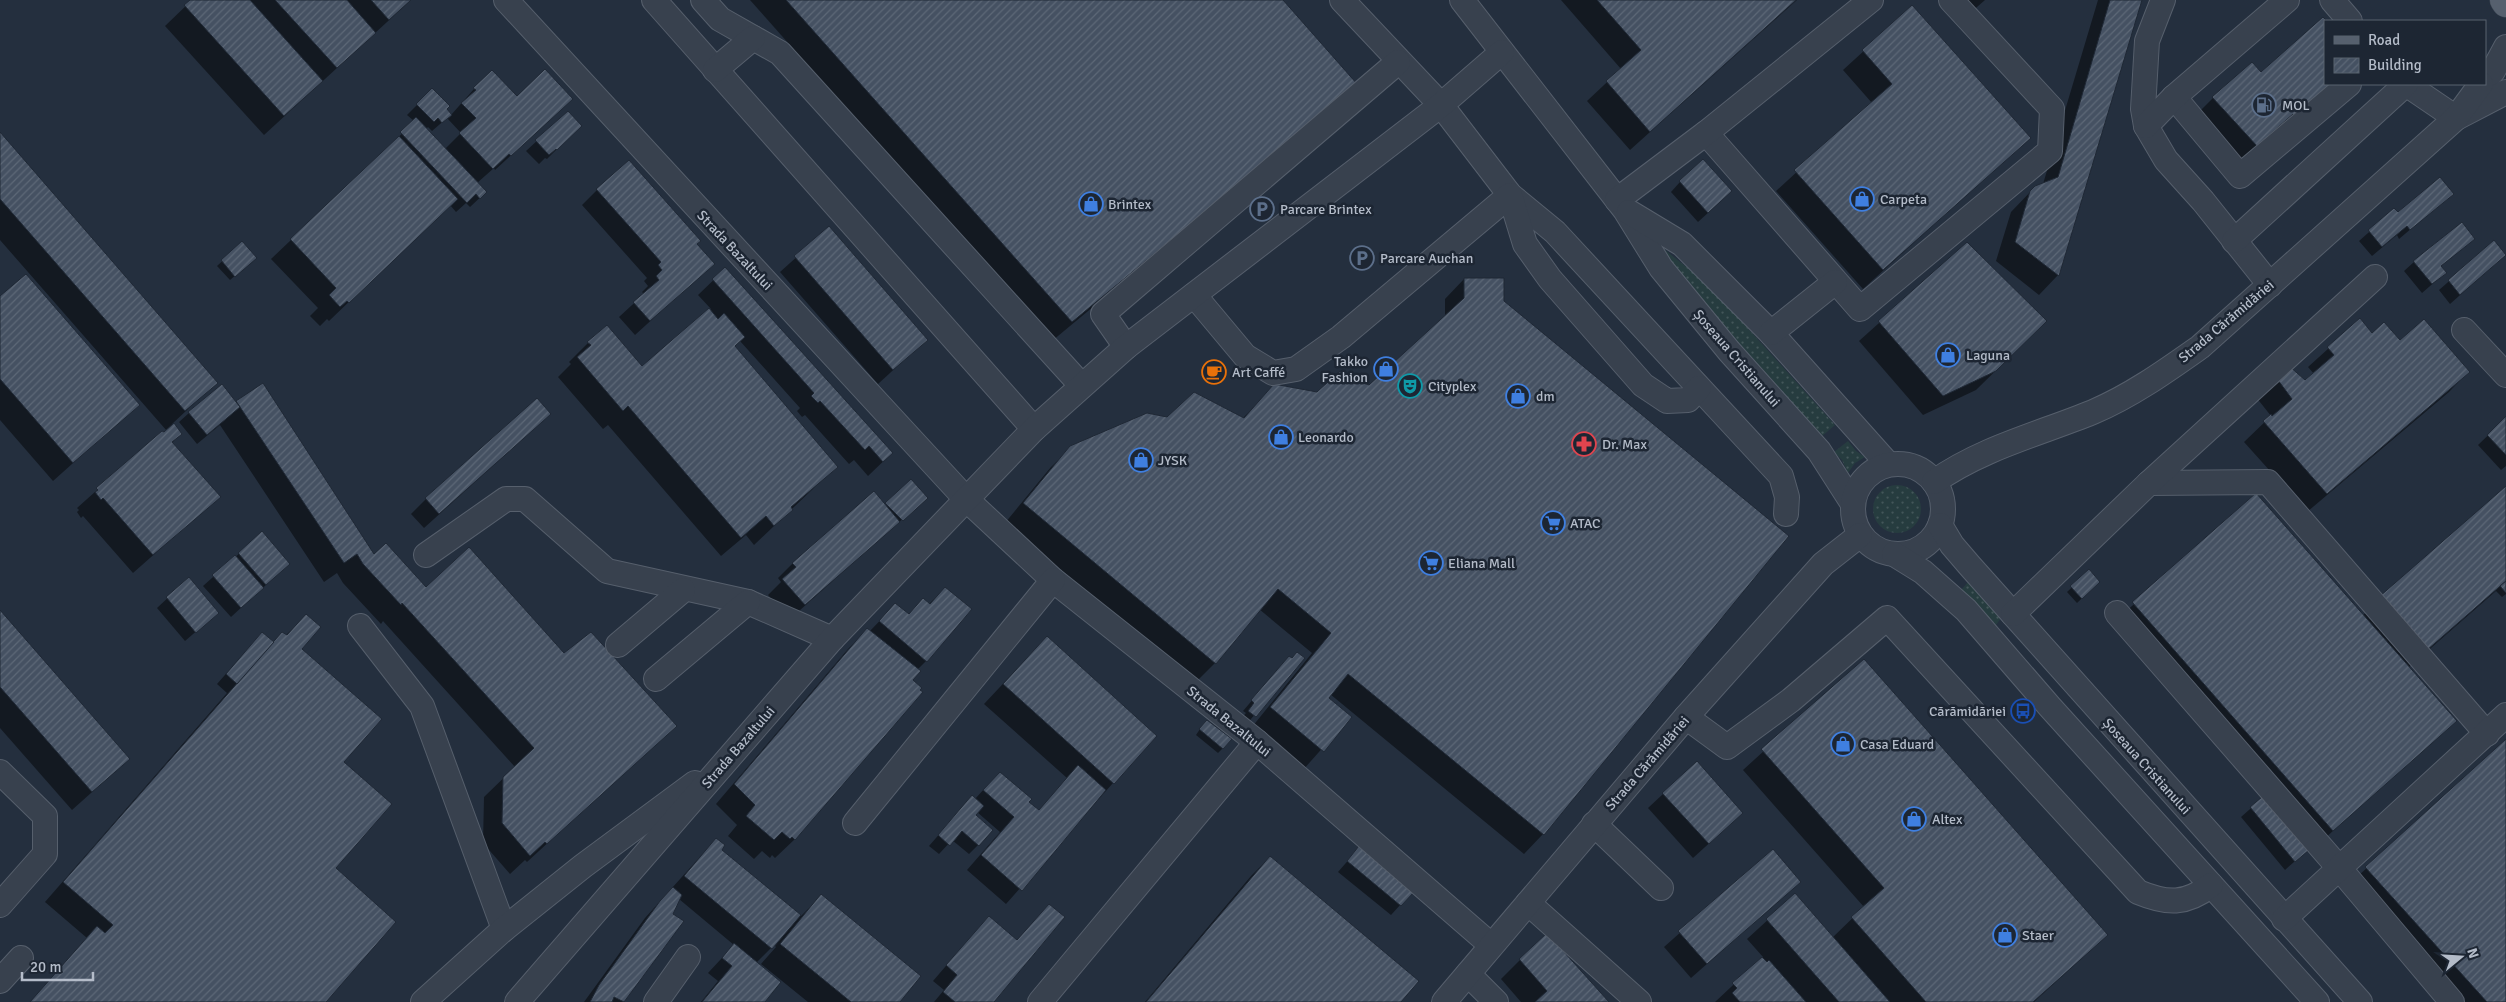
<svg xmlns="http://www.w3.org/2000/svg" width="2506" height="1002" font-family="Signika,sans-serif">
	<defs>
		<pattern id="grass-dots" width="8" height="8" patternUnits="userSpaceOnUse" patternTransform="scale(1.25)"><rect width="8" height="8" fill="#263c3f"/><path d="M2 2h.1M6 6h.1" fill="none" stroke="#435659" stroke-width="1.8" stroke-linecap="round"/></pattern>
		<pattern id="building-hatch" width="6" height="6" patternUnits="userSpaceOnUse" patternTransform="scale(1.25)"><rect width="6" height="6" fill="#455162"/><path d="M-1 1l2-2M0 6l6-6M5 7l2-2" fill="none" stroke="#5d6877"/></pattern>
	</defs>
	<rect width="100%" height="100%" fill="#242f3e"/>
	<g fill="url(#grass-dots)">
		<polygon points="1651,239 1708,284 1835,425 1821,437 1684,281"/>
		<polygon points="1848,441 1856,451 1865,457 1855,463 1848,473 1842,460 1834,452"/>
		<circle cx="1897" cy="509" r="24"/>
		<polygon points="1969,581 2001,618 1996,625 1961,590"/>
	</g>
	<g fill="#0007" fill-rule="evenodd">
		<polygon points="192,0 411,0 264,135 165,26"/>
		<polygon points="750,0 1281,0 1337,104 1052,341"/>
		<polygon points="1561,0 1797,0 1630,150 1587,101 1621,69"/>
		<polygon points="1957,0 1985,0 1969,14"/>
		<polygon points="2098,0 2141,0 2058,275 2039,295 1996,261 2011,212 2035,187 2043,184"/>
		<polygon points="1912,7 2029,138 1863,289 1776,191 1872,103 1843,70"/>
		<polygon points="2323,18 2326,21 2325,84 2341,84 2279,139 2273,132 2237,165 2194,117 2213,98 2261,74"/>
		<path d="M474,89L517,97L557,113L495,170L494,168L477,183L486,192L470,207L466,203L456,212L450,205L329,321L327,319L320,326L310,316L318,308L271,259L392,144L414,121L407,115L432,90L451,115ZM447,118L461,133L445,149L426,129L428,127L432,131Z"/>
		<polygon points="567,113 580,126 547,159 545,158 539,164 526,151"/>
		<polygon points="0,134 216,383 172,424 180,434 172,443 219,497 133,573 83,516 81,518 77,512 79,510 77,508 162,432 167,431 0,240"/>
		<polygon points="1680,182 1721,201 1698,222 1671,192"/>
		<polygon points="597,190 696,244 713,264 635,335 619,317 644,294 642,292 648,286 644,281 647,278 582,205"/>
		<polygon points="2452,194 2399,239 2397,235 2372,256 2359,241 2394,210 2398,214"/>
		<polygon points="829,228 926,340 878,384 780,272"/>
		<polygon points="2473,238 2440,267 2445,273 2422,293 2404,271 2414,262"/>
		<polygon points="2494,242 2505,255 2450,304 2439,290"/>
		<polygon points="242,243 251,262 230,280 217,266"/>
		<polygon points="1967,244 2026,341 1976,390 1923,415 1859,341"/>
		<polygon points="725,269 892,453 868,476 854,460 849,464 805,415 802,417 797,411 800,408 740,341 734,347 836,467 754,545 746,535 721,556 608,425 603,429 558,377 571,364 569,362 588,343 642,367 711,309 698,295"/>
		<polygon points="1464,279 1503,301 1788,536 1543,834 1524,854 1330,694 1327,698 1350,717 1303,770 1252,727 1312,653 1259,609 1215,663 1196,682 1005,523 1051,467 1071,448 1167,419 1243,418 1275,385 1317,393 1370,386 1445,317 1445,299"/>
		<polygon points="0,298 138,405 53,481 0,420"/>
		<polygon points="2360,320 2372,335 2400,341 2468,372 2449,392 2307,512 2244,442 2271,416 2256,397 2275,377 2305,382 2314,374 2308,367"/>
		<polygon points="237,402 374,556 425,588 564,655 675,726 527,862 525,860 510,874 483,843 484,797 515,767 383,621 381,624 343,583 337,573 324,582 220,425 197,444 179,422 189,413"/>
		<polygon points="2506,418 2506,466 2501,470 2478,445"/>
		<polygon points="535,428 424,528 411,514 426,499"/>
		<polygon points="911,481 916,507 790,619 768,595 781,582 778,578 793,563 885,506"/>
		<polygon points="2506,488 2506,594 2502,597 2496,591 2408,668 2455,721 2313,849 2311,847 2285,870 2241,817 2266,795 2113,623 2256,495 2362,616"/>
		<polygon points="262,533 279,573 231,617 203,586"/>
		<polygon points="2089,571 2099,582 2077,603 2067,592"/>
		<polygon points="188,579 207,622 185,641 157,608"/>
		<polygon points="945,588 926,661 917,670 795,839 775,858 772,855 770,858 762,851 754,859 728,836 737,825 716,804 848,649 867,630 869,632 895,605 908,615 923,600 928,605"/>
		<polygon points="0,612 129,759 72,810 0,728"/>
		<polygon points="306,616 300,649 343,762 324,1002 30,1002 87,938 45,902 227,693 217,684 253,643 273,643 285,636"/>
		<polygon points="1047,637 1113,783 1006,904 967,870 1000,832 977,812 974,815 978,845 969,854 952,840 939,854 929,846 963,807 975,799 985,788 1027,802 1038,811 1067,778 984,704"/>
		<polygon points="1289,657 1291,659 1303,658 1245,726 1239,721 1246,713 1243,711"/>
		<polygon points="1864,660 2107,935 2034,1002 1715,1002 1763,957 1747,939 1795,895 1832,938 1864,907 1743,770"/>
		<polygon points="1202,726 1223,748 1218,753 1196,735"/>
		<polygon points="2506,741 2506,1002 2450,1002 2346,887"/>
		<polygon points="1663,794 1727,827 1693,858 1648,808"/>
		<polygon points="716,839 720,850 801,916 821,896 899,1002 808,1002 761,964 776,947 774,945 756,963 763,1002 701,1002 718,981 708,973 734,945 679,899 672,914 682,921 623,1002 584,1002 645,918"/>
		<polygon points="1359,848 1412,892 1391,915 1338,872"/>
		<polygon points="1772,851 1800,882 1691,978 1664,947"/>
		<polygon points="1270,857 1399,1002 1145,1002 1251,876"/>
		<polygon points="1049,905 992,1002 934,1002 944,990 933,981 975,932 1016,941"/>
		<polygon points="1520,960 1607,1002 1521,1002 1501,979"/>
	</g>
	<g fill="url(#building-hatch)" stroke="#1f2835">
		<polygon points="190,0 250,0 323,81 284,116 184,5"/>
		<polygon points="275,0 347,0 376,33 337,68"/>
		<polygon points="371,0 411,0 389,20"/>
		<polygon points="786,0 1283,0 1358,85 1072,322"/>
		<polygon points="1597,0 1796,0 1650,132 1606,81 1641,50"/>
		<polygon points="2110,0 2142,0 2059,276 2015,242 2030,191 2035,186 2058,177"/>
		<polygon points="1912,5 2031,138 1883,270 1794,170 1892,84 1862,50"/>
		<polygon points="2323,17 2327,21 2325,21 2325,84 2341,84 2299,121 2293,114 2257,146 2212,97 2252,62 2261,72"/>
		<polygon points="545,69 573,99 511,156 509,154 493,169 459,133 476,118 461,103 476,90 473,88 492,70 517,96"/>
		<polygon points="432,88 450,106 447,109 452,115 442,123 438,118 434,122 416,104"/>
		<polygon points="568,111 582,126 557,150 556,149 549,155 535,140"/>
		<polygon points="416,117 487,192 480,199 476,194 467,203 400,132"/>
		<polygon points="0,132 218,383 185,411 0,199"/>
		<polygon points="399,136 458,199 349,303 347,301 340,307 329,295 336,288 290,239"/>
		<polygon points="1703,159 1732,191 1708,213 1679,181"/>
		<polygon points="629,160 701,241 697,244 715,264 650,321 633,302 659,280 656,276 662,270 658,265 661,262 596,189"/>
		<polygon points="2440,177 2454,194 2410,230 2407,226 2382,247 2368,230 2394,208 2398,212"/>
		<polygon points="2462,222 2475,239 2441,266 2447,273 2432,284 2413,261"/>
		<polygon points="829,226 928,340 893,370 794,256"/>
		<polygon points="2494,240 2506,255 2460,295 2448,280"/>
		<polygon points="242,241 257,258 235,277 221,260"/>
		<polygon points="1967,242 2047,321 1996,371 1943,396 1878,321"/>
		<polygon points="725,267 893,453 883,462 869,446 865,450 820,401 818,403 811,396 814,393 712,279"/>
		<polygon points="26,274 140,405 73,463 0,379 0,296"/>
		<polygon points="1464,278 1504,278 1504,301 1789,536 1544,835 1348,674 1329,698 1352,717 1324,752 1270,707 1331,633 1278,589 1216,664 1023,503 1070,446 1147,413 1167,417 1194,392 1244,418 1274,384 1317,392 1340,371 1369,385 1464,298"/>
		<polygon points="709,308 718,319 724,313 745,337 735,346 838,467 791,507 793,510 774,526 766,516 741,538 628,406 623,411 577,357 591,345 587,342 607,325 642,366"/>
		<polygon points="2360,318 2372,333 2384,322 2400,340 2424,319 2470,372 2327,494 2263,421 2271,414 2272,416 2292,399 2275,376 2288,365 2305,380 2334,355 2327,347"/>
		<polygon points="263,383 374,554 386,543 426,587 469,547 564,653 591,632 677,726 547,844 545,842 530,856 502,823 503,777 534,748 402,603 401,605 363,564 357,554 344,563 236,401"/>
		<polygon points="222,384 240,407 207,435 188,412"/>
		<polygon points="537,398 551,414 439,514 425,498"/>
		<polygon points="2506,416 2506,455 2487,435"/>
		<polygon points="174,423 182,434 172,442 221,497 153,555 103,498 101,500 95,492 98,490 96,488 162,431 164,432"/>
		<polygon points="911,479 928,498 903,521 885,503"/>
		<polygon points="2506,486 2506,581 2426,651 2379,597"/>
		<polygon points="874,491 900,522 805,605 782,579 796,567 792,563"/>
		<polygon points="2256,493 2457,721 2333,831 2132,602"/>
		<polygon points="262,531 290,564 266,585 238,553"/>
		<polygon points="235,555 264,588 241,608 212,575"/>
		<polygon points="2089,569 2100,582 2082,599 2070,586"/>
		<polygon points="189,577 219,613 196,633 166,597"/>
		<polygon points="2506,581 2506,593 2500,586"/>
		<polygon points="945,587 972,609 927,662 879,621 895,603 909,614 923,598 930,604"/>
		<polygon points="0,610 130,759 92,792 0,687"/>
		<polygon points="306,614 321,627 302,649 382,719 344,762 392,804 336,868 396,922 326,1002 30,1002 97,926 105,933 113,925 63,882 282,632 287,635"/>
		<polygon points="867,628 921,671 913,680 922,688 920,690 923,692 795,840 792,837 790,839 782,832 774,840 746,816 755,805 734,784"/>
		<polygon points="262,632 274,642 237,684 226,674"/>
		<polygon points="1047,636 1157,736 1114,784 1003,684"/>
		<polygon points="1297,652 1305,658 1256,717 1248,711 1254,703 1251,700 1289,656 1292,658"/>
		<polygon points="1864,659 2108,935 2033,1002 1926,1002 1851,917 1884,888 1761,749"/>
		<polygon points="1207,720 1232,739 1223,749 1199,729"/>
		<polygon points="2506,739 2506,1002 2487,1002 2365,867"/>
		<polygon points="1697,761 1743,813 1709,844 1662,793"/>
		<polygon points="1078,765 1106,790 1022,891 981,855 1014,817 983,790 1000,772 1032,799 1029,802 1039,810"/>
		<polygon points="2268,792 2316,844 2295,862 2250,807"/>
		<polygon points="972,795 984,806 976,815 993,830 979,846 962,831 950,846 938,835"/>
		<polygon points="716,838 725,845 722,850 801,915 772,949 684,876"/>
		<polygon points="1359,846 1414,892 1401,906 1347,861"/>
		<polygon points="1773,849 1801,882 1707,964 1678,931"/>
		<polygon points="1270,856 1419,981 1401,1002 1146,1002"/>
		<polygon points="673,887 682,895 673,914 684,921 624,1002 614,997 612,1002 590,1002 599,985 660,901"/>
		<polygon points="1795,893 1890,1002 1839,1002 1766,919"/>
		<polygon points="821,894 921,976 900,1002 851,1002 780,944"/>
		<polygon points="1049,904 1065,917 994,1002 955,1002 943,992 957,975 946,965 989,916 1017,940"/>
		<polygon points="1547,933 1609,1002 1535,1002 1547,991 1519,959"/>
		<polygon points="734,943 781,982 765,1002 702,1002 732,966 722,958"/>
		<polygon points="1762,957 1767,962 1769,960 1806,1002 1740,1002 1732,993 1737,988 1732,983"/>
	</g>
	<g fill="none" stroke-linecap="round" stroke-linejoin="round">
		<g stroke="#565f6c" stroke-width="26">
			<g id="minor">
				<polyline points="506,0 966,499 1053,580 1257,742 1491,945"/>
				<polyline points="654,0 1034,429"/>
				<polyline points="703,0 720,19 780,53 1081,385"/>
				<polyline points="1342,0 1441,105 1510,195 1555,232 1781,476 1787,497 1786,514"/>
				<polyline points="1462,0 1625,210 1661,268 1729,351 1819,451 1853,504"/>
				<polyline points="2163,0 2147,41 2143,109 2146,126 2166,160 2203,201 2270,285"/>
				<polyline points="2332,0 2350,21"/>
				<polyline points="715,70 753,38"/>
				<polyline points="2485,80 2493,71 2506,47"/>
				<polyline points="2406,84 2456,118"/>
				<polyline points="2174,97 2240,176 2349,84"/>
				<polyline points="2458,117 2506,92"/>
				<polyline points="2146,126 2174,97 2287,0"/>
				<polyline points="1706,133 1860,309 2050,151 2052,109 1951,0"/>
				<polyline points="1617,200 1706,133 1871,0"/>
				<polyline points="1629,212 1682,244 1771,333 1888,464"/>
				<polyline points="2234,241 2406,84"/>
				<polyline points="1194,295 1245,356 1273,373 1296,369 1341,337 1510,195 1525,244 1550,279 1643,385 1667,401 1688,400 1699,388"/>
				<polyline points="2464,330 2506,375"/>
				<polyline points="1771,333 1835,282"/>
				<polyline points="1126,347 1103,314 1398,62"/>
				<circle cx="1898" cy="509" r="45"/>
				<path d="M1934,482C1982,448 2039,434 2093,412C2131,396 2166,371 2200,347L2456,118L2481,84"/>
				<polyline points="2149,483 2268,482 2487,734"/>
				<polyline points="1940,525 1952,545 1970,566 2360,1002"/>
				<polyline points="1894,554 1923,572 1966,610 2050,707 2317,1002"/>
				<polyline points="426,555 506,499 525,499 607,571 748,602 832,639"/>
				<polyline points="2117,613 2340,869 2452,1002"/>
				<polyline points="2013,614 2149,483 2375,277"/>
				<polyline points="360,626 422,706 504,929"/>
				<polyline points="618,645 683,590"/>
				<polyline points="656,679 748,602"/>
				<path d="M1686,717L1727,747L1791,700L1887,618L2138,892C2167,904 2186,905 2211,885"/>
				<polyline points="0,772 45,816 45,854 0,905"/>
				<polyline points="855,823 1053,580"/>
				<polyline points="1594,824 1661,888"/>
				<polyline points="1528,903 1639,1002"/>
				<polyline points="2284,919 2506,715"/>
				<polyline points="1468,974 1496,1002"/>
				<polyline points="0,981 21,958"/>
				<polyline points="423,1002 504,929 583,866 695,783"/>
				<polyline points="517,1002 832,639 1034,429 1126,347 1441,105 1502,52"/>
				<polyline points="656,1002 688,957"/>
				<polyline points="1040,1002 1257,742"/>
				<polyline points="1444,1002 1686,717 1823,564 1860,535"/>
			</g>
		</g>
		<g stroke="#414a57" stroke-width="29">
			<polyline id="major" points="2504,0 2506,3"/>
		</g>
		<use href="#minor" stroke="#38414e" stroke-width="24"/>
		<use href="#major" stroke="#56606e" stroke-width="28"/>
	</g>
	<defs>
		<g id="fuel-ring" transform="scale(1.25)"><circle r="9.5" fill="#1d2633" stroke="#5c6f8a" stroke-width="1.5"/><path d="M-5.5-6h7V0h2V4h1.3V-2.5L3-4.5l.8-.8L6-3V5H2.5V1h-1V6h-7ZM-4.2-4.7v3.2H.2V-4.7Z" fill="#5c6f8a"/></g>
		<g id="shop-ring" transform="scale(1.25)"><circle r="9.5" fill="#1d2633" stroke="#3f7fe0" stroke-width="1.5"/><path d="M-5-2.5h2.3a2.7 3.5 0 0 1 5.4 0H5L5.5 6h-11ZM-1.5-2.5h3a1.5 2.3 0 0 0-3 0Z" fill="#3f7fe0"/></g>
		<g id="parking-ring" transform="scale(1.25)"><circle r="9.5" fill="#1d2633" stroke="#5c6f8a" stroke-width="1.5"/><path d="M-3.5-5.5H1a3.5 3.5 0 0 1 0 7H-1V5.5H-3.5ZM-1-3.4V-.6H.8a1.4 1.4 0 0 0 0-2.8Z" fill="#5c6f8a"/></g>
		<g id="cafe-ring" transform="scale(1.25)"><circle r="9.5" fill="#1d2633" stroke="#e8710a" stroke-width="1.5"/><path d="M-5.5-4.5H6V0H3Q3 3.5 0 3.5H-2.5Q-5.5 3.5-5.5 0ZM3-3.2v2h1.7v-2ZM-6 4.5H4V6H-6Z" fill="#e8710a"/></g>
		<g id="theatre-ring" transform="scale(1.25)"><circle r="9.5" fill="#1d2633" stroke="#0f9aa8" stroke-width="1.5"/><path d="M-5-5.5Q0-4 5-5.5V0Q5 5 0 6Q-5 5-5 0ZM-3.3-2.5H-1v1.5H-3.3ZM1-2.5H3.3v1.5H1ZM-2.8 1Q0 5.5 2.8 1Z" fill="#0f9aa8"/></g>
		<g id="pharmacy-ring" transform="scale(1.25)"><circle r="9.5" fill="#1d2633" stroke="#e0444e" stroke-width="1.5"/><path d="M-2-6h4v4h4v4h-4v4h-4v-4h-4v-4h4Z" fill="#e0444e"/></g>
		<g id="supermarket-ring" transform="scale(1.25)"><circle r="9.5" fill="#1d2633" stroke="#3f7fe0" stroke-width="1.5"/><path d="M-6-5.5h2.5l.6 2H6L4.5 2H-2.5L-4.4-4H-6ZM-1.5 3.2a1.3 1.3 0 1 0 .1 0ZM3 3.2a1.3 1.3 0 1 0 .1 0Z" fill="#3f7fe0"/></g>
		<g id="bus-ring" transform="scale(1.25)"><circle r="9.5" fill="#1d2633" stroke="#1a4fb4" stroke-width="1.5"/><path d="M-5-6H5V4H4V6H2V4H-2V6H-4V4H-5ZM-3.5-4V0h7V-4ZM-3.5 1.2v1.5H-2V1.2ZM2 1.2v1.5H3.5V1.2Z" fill="#1a4fb4"/></g>
	</defs>
	<g fill-rule="evenodd">
		<use href="#fuel-ring" x="2264" y="105"/>
		<use href="#shop-ring" x="1862" y="199"/>
		<use href="#shop-ring" x="1091" y="204"/>
		<use href="#parking-ring" x="1262" y="209"/>
		<use href="#parking-ring" x="1362" y="258"/>
		<use href="#shop-ring" x="1948" y="355"/>
		<use href="#shop-ring" x="1386" y="369"/>
		<use href="#cafe-ring" x="1214" y="372"/>
		<use href="#theatre-ring" x="1410" y="386"/>
		<use href="#shop-ring" x="1518" y="396"/>
		<use href="#shop-ring" x="1281" y="437"/>
		<use href="#pharmacy-ring" x="1584" y="444"/>
		<use href="#shop-ring" x="1141" y="460"/>
		<use href="#supermarket-ring" x="1553" y="523"/>
		<use href="#supermarket-ring" x="1431" y="563"/>
		<use href="#bus-ring" x="2023" y="711"/>
		<use href="#shop-ring" x="1843" y="744"/>
		<use href="#shop-ring" x="1914" y="819"/>
		<use href="#shop-ring" x="2005" y="935"/>
	</g>
	<g text-anchor="middle" stroke-width="5" stroke-linejoin="round" paint-order="stroke">
		<g font-size="14" fill="#b4bcc9" stroke="#1d2633" text-anchor="start">
			<text x="2282" y="110">MOL</text>
			<text x="1880" y="204">Carpeta</text>
			<text x="1108" y="209">Brintex</text>
			<text x="1280" y="214">Parcare Brintex</text>
			<text x="1380" y="263">Parcare Auchan</text>
			<text x="1966" y="360">Laguna</text>
			<text x="1368" y="366" text-anchor="end">Takko<tspan x="1368" dy="16">Fashion</tspan></text>
			<text x="1232" y="377">Art Caffé</text>
			<text x="1428" y="391">Cityplex</text>
			<text x="1536" y="401">dm</text>
			<text x="1298" y="442">Leonardo</text>
			<text x="1602" y="449">Dr. Max</text>
			<text x="1158" y="465">JYSK</text>
			<text x="1570" y="528">ATAC</text>
			<text x="1448" y="568">Eliana Mall</text>
			<text x="2006" y="716" text-anchor="end">Cărămidăriei</text>
			<text x="1860" y="749">Casa Eduard</text>
			<text x="1932" y="824">Altex</text>
			<text x="2022" y="940">Staer</text>
		</g>
		<g font-size="14" fill="#b4bcc9" stroke="#1d2633">
			<text transform="translate(735 250) rotate(47)" y="5">Strada Bazaltului</text>
			<text transform="translate(2226 321) rotate(-40)" y="5">Strada Cărămidăriei</text>
			<text transform="translate(1737 358) rotate(49)" y="5">Șoseaua Cristianului</text>
			<text transform="translate(1229 721) rotate(39)" y="5">Strada Bazaltului</text>
			<text transform="translate(738 747) rotate(-49)" y="5">Strada Bazaltului</text>
			<text transform="translate(1647 763) rotate(-49)" y="5">Strada Cărămidăriei</text>
			<text transform="translate(2147 766) rotate(48)" y="5">Șoseaua Cristianului</text>
		</g>
	</g>
	<rect x="2324" y="20" width="162" height="65" fill="#1d2633" stroke="#59626f"/>
	<rect x="2334" y="36" width="25" height="8" fill="#56606e" stroke="#59626f"/>
	<text x="2368" y="45" font-size="15" fill="#b4bcc9">Road</text>
	<rect x="2334" y="58" width="25" height="15" fill="url(#building-hatch)" stroke="#59626f"/>
	<text x="2368" y="70" font-size="15" fill="#b4bcc9">Building</text>
	<g transform="translate(2461 957) rotate(72)" stroke="#1d2633" stroke-width="4" paint-order="stroke">
	<path d="M0-4L9 19L0 12L-9 19Z" fill="#b4bcc9"/>
	<text y="-8" font-size="14" font-weight="bold" text-anchor="middle" fill="#b4bcc9">N</text>
	</g>
	<path d="M22 972v8h71v-8" fill="none" stroke="#b4bcc9" stroke-width="2.5"/>
	<text x="30" y="972" font-size="15" fill="#b4bcc9" stroke="#1d2633" stroke-width="4" paint-order="stroke">20 m</text>
</svg>
